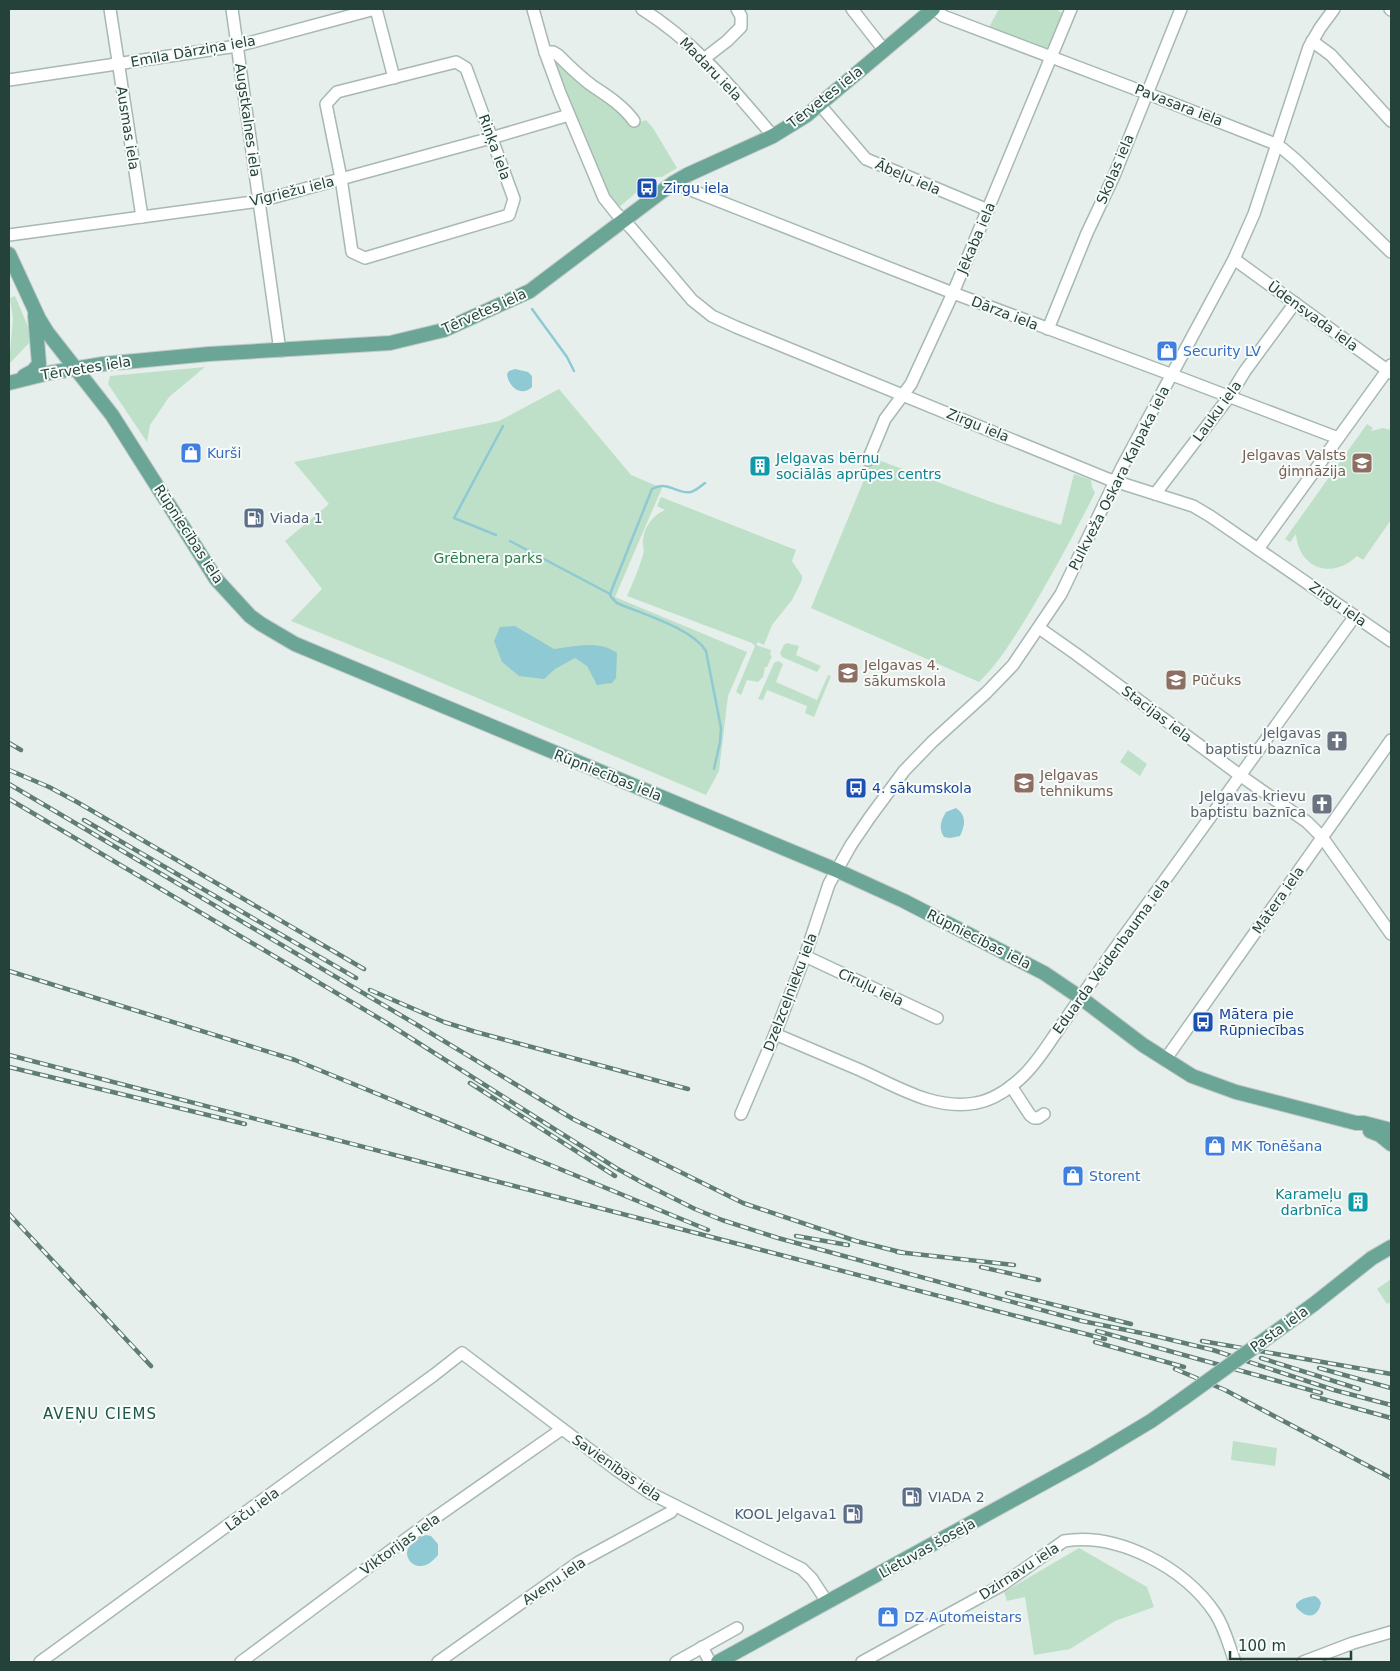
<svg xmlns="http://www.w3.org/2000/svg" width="1400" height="1671" font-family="'DejaVu Sans',sans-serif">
	<rect width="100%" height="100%" fill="#e6efeb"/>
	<g fill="#bfe0c8">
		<polygon points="999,9 1055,9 1063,13 1048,49 989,27"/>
		<polygon points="553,57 630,122 634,124 646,120 653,128 677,168 662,177 656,177 645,185 618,208 605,192 550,59"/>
		<polygon points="15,296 29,329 30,342 9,364 13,318 10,299 12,297"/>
		<polygon points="205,367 169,397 150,425 147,442 108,384 110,376"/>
		<polygon points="559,389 631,475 662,488 615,597 747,652 728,696 719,771 706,795 402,666 291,621 322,589 285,541 329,504 294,462 499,421"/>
		<path d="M1367,424L1373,428L1371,431L1383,428L1391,430V520L1363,560L1357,556C1332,580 1299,569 1296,534L1290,542L1285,539Z"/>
		<path d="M873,458L994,503L1061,525L1074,474L1091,480L1092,487L1095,493C1073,536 1050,579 1025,620C1011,642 998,664 979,682L811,608Z"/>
		<path d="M661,497L796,550L792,561L802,576V580L792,600L772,625L764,645L758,642L756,645L771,650L770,655L772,656L767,667H765L763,677L758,682L747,680L741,695L736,692L755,646L752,643L627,596C633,582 639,569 643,555C645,550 642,545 643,540C644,527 653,515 665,510L657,506Z"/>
		<polygon points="787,643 799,646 796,655 821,666 817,672 782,657 780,653 784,645"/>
		<polygon points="778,661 783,664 776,682 817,700 828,675 831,676 814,717 805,713 807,706 767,690 763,700 758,699 774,663"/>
		<polygon points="1128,750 1147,764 1140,776 1120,762"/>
		<polygon points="1391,1279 1391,1302 1387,1304 1377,1289"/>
		<polygon points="1233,1441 1277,1448 1275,1466 1231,1460"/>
		<polygon points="1079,1548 1147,1587 1154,1607 1115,1621 1070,1649 1034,1655 1025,1597 1007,1601 1004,1592"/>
	</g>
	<g fill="#8ec9d4">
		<path d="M515,369L528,372L532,376V387C521,398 508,386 507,374L509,371Z"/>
		<path d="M515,626L554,649C575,646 600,640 617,653L616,678L612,683L597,685L587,666L575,658L555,669L544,679L519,676L502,662L494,641L500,627Z"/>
		<path d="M956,808C967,816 965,825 960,836L950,838L944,837C938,827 941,821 946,812Z"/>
		<path d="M426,1535L431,1536L438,1544V1555C419,1579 401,1558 409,1547C411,1544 414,1543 416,1541C420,1538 421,1536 426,1535Z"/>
		<path d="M1315,1596L1319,1599L1321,1603C1317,1620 1305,1618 1296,1607V1604C1302,1598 1307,1597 1315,1596Z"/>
	</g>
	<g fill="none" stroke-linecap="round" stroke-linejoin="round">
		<g stroke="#8ec9d4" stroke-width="2.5">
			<polyline points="532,309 567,357 574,371"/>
			<path d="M705,483C701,486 697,490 691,492C678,495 668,480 652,489L610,594L611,597L617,603C642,614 692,628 706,651L721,728L720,742L714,769"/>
			<polyline points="496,535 454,518 503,426"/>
			<polyline points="510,541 610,594"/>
		</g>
		<g stroke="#a8b8b2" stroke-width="14">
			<g id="minor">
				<polyline points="110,9 142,217"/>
				<polyline points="232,9 280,351"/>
				<polyline points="376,9 394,78"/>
				<polyline points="533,9 545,52 560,93 604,198 616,213 632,229 692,300 712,316 736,327 1108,479 1193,506 1210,516 1391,641"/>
				<path d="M642,9C695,42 733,89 773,136"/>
				<polyline points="852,9 884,50"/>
				<polyline points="935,9 943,16 1146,93 1273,143 1283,149 1296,160 1391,252"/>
				<polyline points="1390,9 1391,10"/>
				<polyline points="1312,41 1331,55 1391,121"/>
				<path d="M545,52H553L558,55C569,66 581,78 594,87C609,97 623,106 634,121"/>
				<polyline points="705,58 727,41 741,27 741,16 737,9"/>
				<polygon points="456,62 466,68 514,199 509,215 365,258 352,252 341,178 326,104 337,92"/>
				<polyline points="9,80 237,46 375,9"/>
				<polyline points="820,105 866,159 988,210"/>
				<polyline points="673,183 953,293 1162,371 1338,438"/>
				<polyline points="9,235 260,201 491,138 569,115"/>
				<polyline points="1234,259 1391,373"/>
				<polyline points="1048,329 1087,233 1114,176 1181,9"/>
				<polyline points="868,460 885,419 911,384 953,293 1071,9"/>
				<polyline points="1155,494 1229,397 1245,371 1295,303"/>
				<polyline points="1258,549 1391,365"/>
				<polyline points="1039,628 1076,654 1241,776 1307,822 1322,837 1391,934"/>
				<polyline points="805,956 937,1018"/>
				<path d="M775,1034C803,1046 832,1058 860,1070C896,1086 935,1111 976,1103C994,1100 1009,1089 1022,1077C1037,1063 1047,1046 1058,1030C1078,1002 1096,975 1116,947C1197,837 1275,726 1355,616"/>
				<polyline points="1165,1060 1391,740"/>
				<polyline points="1011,1086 1030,1115 1034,1118 1038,1118 1044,1114"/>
				<polyline points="741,1114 775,1034 805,956 829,884 851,845 870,817 904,771 932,742 986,693 1013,665 1061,594 1123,465 1234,259 1254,214 1309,47 1320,28 1334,9"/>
				<polyline points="702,1647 710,1662"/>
				<polyline points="40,1662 434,1375 462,1353 618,1471 650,1493 802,1569 812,1579 827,1602"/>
				<polyline points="241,1662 429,1522 562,1429"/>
				<polyline points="438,1662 579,1562 671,1512 674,1506"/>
				<polyline points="676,1662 737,1628"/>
				<path d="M862,1662L1002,1585L1064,1541C1118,1532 1185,1568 1215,1613C1225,1628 1229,1646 1235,1662"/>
				<polyline points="1303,1662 1353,1643 1391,1632"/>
			</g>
		</g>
		<g stroke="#c2cac8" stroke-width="16">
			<g id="major">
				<polyline points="9,254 39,319 47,332 112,415 216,579 250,616 261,624 295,644 836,870 904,901 1044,973 1081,998 1143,1045 1192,1076 1236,1092 1356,1123 1364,1123 1391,1130"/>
				<polyline points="24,376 33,371 39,364 35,315"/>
				<polyline points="9,383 49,373 103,364 209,354 390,343 444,330 530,291 673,183 687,175 773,136 807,115 933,9"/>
				<polyline points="1370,1131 1380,1135 1391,1144"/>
				<polyline points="1314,1304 1372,1258 1391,1247"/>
				<polyline points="718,1662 1091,1457 1151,1421 1184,1398"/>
			</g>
		</g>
		<use href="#minor" stroke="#fff" stroke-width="11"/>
		<use href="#major" stroke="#6aa596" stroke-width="14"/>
		<g stroke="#5f7d75" stroke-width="4.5">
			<g id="rail">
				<polyline points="9,743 21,750"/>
				<polyline points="9,770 49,787 77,802 364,969"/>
				<polyline points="9,784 419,1026 573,1119 743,1203 856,1241 904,1253"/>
				<polyline points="9,799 387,1023 616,1168 643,1183 695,1209 722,1220 778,1238 1082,1321 1151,1335 1213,1350 1334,1390 1391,1405"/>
				<polyline points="84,820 356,978"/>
				<polyline points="9,971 295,1060 708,1230"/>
				<polyline points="370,990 444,1022 476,1032 688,1089"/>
				<polyline points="9,1055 1105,1339"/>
				<polyline points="9,1067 245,1124"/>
				<polyline points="470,1083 615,1176"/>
				<polyline points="9,1214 151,1366"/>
				<polyline points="796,1236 848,1245"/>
				<polyline points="897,1252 1014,1265"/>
				<polyline points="981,1267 1039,1280"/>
				<polyline points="1007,1293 1131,1324"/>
				<polyline points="1097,1331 1321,1393"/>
				<polyline points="1202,1341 1391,1374"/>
				<polyline points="1095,1342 1184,1367"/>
				<polyline points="1261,1358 1359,1389"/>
				<polyline points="1319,1368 1391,1388"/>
				<polyline points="1175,1369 1225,1390 1391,1478"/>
				<polyline points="1312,1396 1391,1418"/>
			</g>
		</g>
		<use href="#rail" stroke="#f7fbf9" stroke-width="2.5" stroke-dasharray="8" stroke-linecap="butt"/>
		<g stroke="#c2cac8" stroke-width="16" stroke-linecap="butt">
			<polyline id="major-bridge" points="1184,1398 1314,1304"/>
		</g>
		<use href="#major-bridge" stroke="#6aa596" stroke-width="14"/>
	</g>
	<defs>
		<g id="bus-square" transform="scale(1.125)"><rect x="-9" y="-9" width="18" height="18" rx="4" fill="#1a4fb4" stroke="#f7fbf9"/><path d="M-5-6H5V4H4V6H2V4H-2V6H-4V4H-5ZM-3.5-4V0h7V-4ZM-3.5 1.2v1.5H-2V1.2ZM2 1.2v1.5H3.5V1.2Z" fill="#fff"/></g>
		<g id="shop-square" transform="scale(1.125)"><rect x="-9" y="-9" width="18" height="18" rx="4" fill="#3f7fe0" stroke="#f7fbf9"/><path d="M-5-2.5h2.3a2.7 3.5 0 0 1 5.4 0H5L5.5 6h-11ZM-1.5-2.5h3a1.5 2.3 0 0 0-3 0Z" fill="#fff"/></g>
		<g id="school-square" transform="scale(1.125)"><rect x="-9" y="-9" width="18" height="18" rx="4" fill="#8d6e63" stroke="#f7fbf9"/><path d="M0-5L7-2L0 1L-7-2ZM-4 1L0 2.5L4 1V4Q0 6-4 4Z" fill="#fff"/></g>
		<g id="building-square" transform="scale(1.125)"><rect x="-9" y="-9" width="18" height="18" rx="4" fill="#0f9aa8" stroke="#f7fbf9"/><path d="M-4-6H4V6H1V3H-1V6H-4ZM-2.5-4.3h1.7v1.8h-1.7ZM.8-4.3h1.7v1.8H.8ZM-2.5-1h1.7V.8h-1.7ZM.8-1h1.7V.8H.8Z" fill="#fff"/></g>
		<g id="fuel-square" transform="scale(1.125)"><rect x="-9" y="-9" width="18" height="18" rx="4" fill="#5c6f8a" stroke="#f7fbf9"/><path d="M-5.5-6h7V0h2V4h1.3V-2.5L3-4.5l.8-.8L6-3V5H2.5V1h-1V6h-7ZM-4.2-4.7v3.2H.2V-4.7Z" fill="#fff"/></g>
		<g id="church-square" transform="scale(1.125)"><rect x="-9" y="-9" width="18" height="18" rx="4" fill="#6b7280" stroke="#f7fbf9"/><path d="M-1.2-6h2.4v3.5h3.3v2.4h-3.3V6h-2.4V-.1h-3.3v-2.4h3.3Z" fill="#fff"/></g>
		<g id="university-square" transform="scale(1.125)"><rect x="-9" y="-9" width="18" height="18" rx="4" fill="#8d6e63" stroke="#f7fbf9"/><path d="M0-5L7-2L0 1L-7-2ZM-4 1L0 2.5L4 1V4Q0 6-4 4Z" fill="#fff"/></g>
	</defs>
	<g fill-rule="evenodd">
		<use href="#bus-square" x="647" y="188"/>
		<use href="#shop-square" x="1167" y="351"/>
		<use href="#shop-square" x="191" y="453"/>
		<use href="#school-square" x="1362" y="463"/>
		<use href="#building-square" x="760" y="466"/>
		<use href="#fuel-square" x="254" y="518"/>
		<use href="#school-square" x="848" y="673"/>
		<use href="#school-square" x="1176" y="680"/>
		<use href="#church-square" x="1337" y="741"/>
		<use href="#university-square" x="1024" y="783"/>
		<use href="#bus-square" x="856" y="788"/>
		<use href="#church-square" x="1322" y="804"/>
		<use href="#bus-square" x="1203" y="1022"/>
		<use href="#shop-square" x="1215" y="1146"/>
		<use href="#shop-square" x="1073" y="1176"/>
		<use href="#building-square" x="1358" y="1202"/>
		<use href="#fuel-square" x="912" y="1497"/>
		<use href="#fuel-square" x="853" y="1514"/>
		<use href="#shop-square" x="888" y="1617"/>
	</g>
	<g text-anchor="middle" stroke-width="4" stroke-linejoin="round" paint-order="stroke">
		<g font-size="14" fill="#24423a" stroke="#f7fbf9">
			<text transform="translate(193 51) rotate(-10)" y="5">Emīla Dārziņa iela</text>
			<text transform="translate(711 69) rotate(46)" y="5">Madaru iela</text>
			<text transform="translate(825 97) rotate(-38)" y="5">Tērvetes iela</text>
			<text transform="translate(1179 105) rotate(21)" y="5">Pavasara iela</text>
			<text transform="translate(248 120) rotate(82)" y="5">Augstkalnes iela</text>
			<text transform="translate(128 128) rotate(81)" y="5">Ausmas iela</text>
			<text transform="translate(495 147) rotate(70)" y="5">Riņķa iela</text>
			<text transform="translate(1115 169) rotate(-67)" y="5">Skolas iela</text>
			<text transform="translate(908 177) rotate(23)" y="5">Ābeļu iela</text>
			<text transform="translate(292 191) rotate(-14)" y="5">Vīgriežu iela</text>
			<text transform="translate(976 238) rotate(-67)" y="5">Jēkaba iela</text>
			<text transform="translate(484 311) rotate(-24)" y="5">Tērvetes iela</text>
			<text transform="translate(1005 313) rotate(21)" y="5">Dārza iela</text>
			<text transform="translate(1313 316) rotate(36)" y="5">Ūdensvada iela</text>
			<text transform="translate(86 368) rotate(-9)" y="5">Tērvetes iela</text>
			<text transform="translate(1217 411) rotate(-54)" y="5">Lauku iela</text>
			<text transform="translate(978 425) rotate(22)" y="5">Zirgu iela</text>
			<text transform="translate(1119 478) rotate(-63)" y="5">Pulkveža Oskara Kalpaka iela</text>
			<text transform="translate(189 534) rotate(57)" y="5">Rūpniecības iela</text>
			<text transform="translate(1338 604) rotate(35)" y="5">Zirgu iela</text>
			<text transform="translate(1157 714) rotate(37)" y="5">Stacijas iela</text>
			<text transform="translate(608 775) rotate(22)" y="5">Rūpniecības iela</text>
			<text transform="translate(1278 900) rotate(-55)" y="5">Mātera iela</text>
			<text transform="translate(979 939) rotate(27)" y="5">Rūpniecības iela</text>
			<text transform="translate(1111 956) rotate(-54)" y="5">Eduarda Veidenbauma iela</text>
			<text transform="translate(871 987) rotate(25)" y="5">Cīruļu iela</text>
			<text transform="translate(790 992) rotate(-69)" y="5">Dzelzceļnieku iela</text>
			<text transform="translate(1279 1329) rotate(-36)" y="5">Pasta iela</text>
			<text transform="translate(617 1468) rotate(35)" y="5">Savienības iela</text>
			<text transform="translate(252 1509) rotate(-36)" y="5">Lāču iela</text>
			<text transform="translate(400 1544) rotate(-36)" y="5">Viktorijas iela</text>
			<text transform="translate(927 1548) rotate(-29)" y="5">Lietuvas šoseja</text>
			<text transform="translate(1019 1571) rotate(-33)" y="5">Dzirnavu iela</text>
			<text transform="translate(554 1581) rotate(-34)" y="5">Aveņu iela</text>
		</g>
		<g font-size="14" fill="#164399" stroke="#f7fbf9" text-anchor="start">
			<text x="663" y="193">Zirgu iela</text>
			<text x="872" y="793">4. sākumskola</text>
			<text x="1219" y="1019">Mātera pie<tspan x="1219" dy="16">Rūpniecības</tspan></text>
		</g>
		<g font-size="14" fill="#366cbe" stroke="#f7fbf9" text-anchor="start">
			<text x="1183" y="356">Security LV</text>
			<text x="207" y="458">Kurši</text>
			<text x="1231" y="1151">MK Tonēšana</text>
			<text x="1089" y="1181">Storent</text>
			<text x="904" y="1622">DZ Automeistars</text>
		</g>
		<g font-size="14" fill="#785e54" stroke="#f7fbf9" text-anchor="start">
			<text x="1346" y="460" text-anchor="end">Jelgavas Valsts<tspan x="1346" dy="16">ģimnāzija</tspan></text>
			<text x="864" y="670">Jelgavas 4.<tspan x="864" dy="16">sākumskola</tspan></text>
			<text x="1192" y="685">Pūčuks</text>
			<text x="1040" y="780">Jelgavas<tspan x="1040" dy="16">tehnikums</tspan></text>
		</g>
		<g font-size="14" fill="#0d838f" stroke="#f7fbf9" text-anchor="start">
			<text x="776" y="463">Jelgavas bērnu<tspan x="776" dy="16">sociālās aprūpes centrs</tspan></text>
			<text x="1342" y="1199" text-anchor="end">Karameļu<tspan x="1342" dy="16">darbnīca</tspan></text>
		</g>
		<g font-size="14" fill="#4e5e75" stroke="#f7fbf9" text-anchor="start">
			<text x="270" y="523">Viada 1</text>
			<text x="928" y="1502">VIADA 2</text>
			<text x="837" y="1519" text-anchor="end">KOOL Jelgava1</text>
		</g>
		<g font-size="14" fill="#2d7a4b" stroke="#f7fbf9">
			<text x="488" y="563">Grēbnera parks</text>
		</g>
		<g font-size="14" fill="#5b616d" stroke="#f7fbf9" text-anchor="end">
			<text x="1321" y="738">Jelgavas<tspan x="1321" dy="16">baptistu baznīca</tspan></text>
			<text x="1306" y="801">Jelgavas krievu<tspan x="1306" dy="16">baptistu baznīca</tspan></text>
		</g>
		<g font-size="15" letter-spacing="1" fill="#1f5548" stroke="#f7fbf9">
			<text x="100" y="1419">AVEŅU CIEMS</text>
		</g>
	</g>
	<rect width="1400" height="1671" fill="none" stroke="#24423a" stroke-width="20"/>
	<path d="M1230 1651v8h121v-8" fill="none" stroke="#24423a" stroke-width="2.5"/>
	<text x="1238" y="1651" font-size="15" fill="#24423a" stroke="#f7fbf9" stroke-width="4" paint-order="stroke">100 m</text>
</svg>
